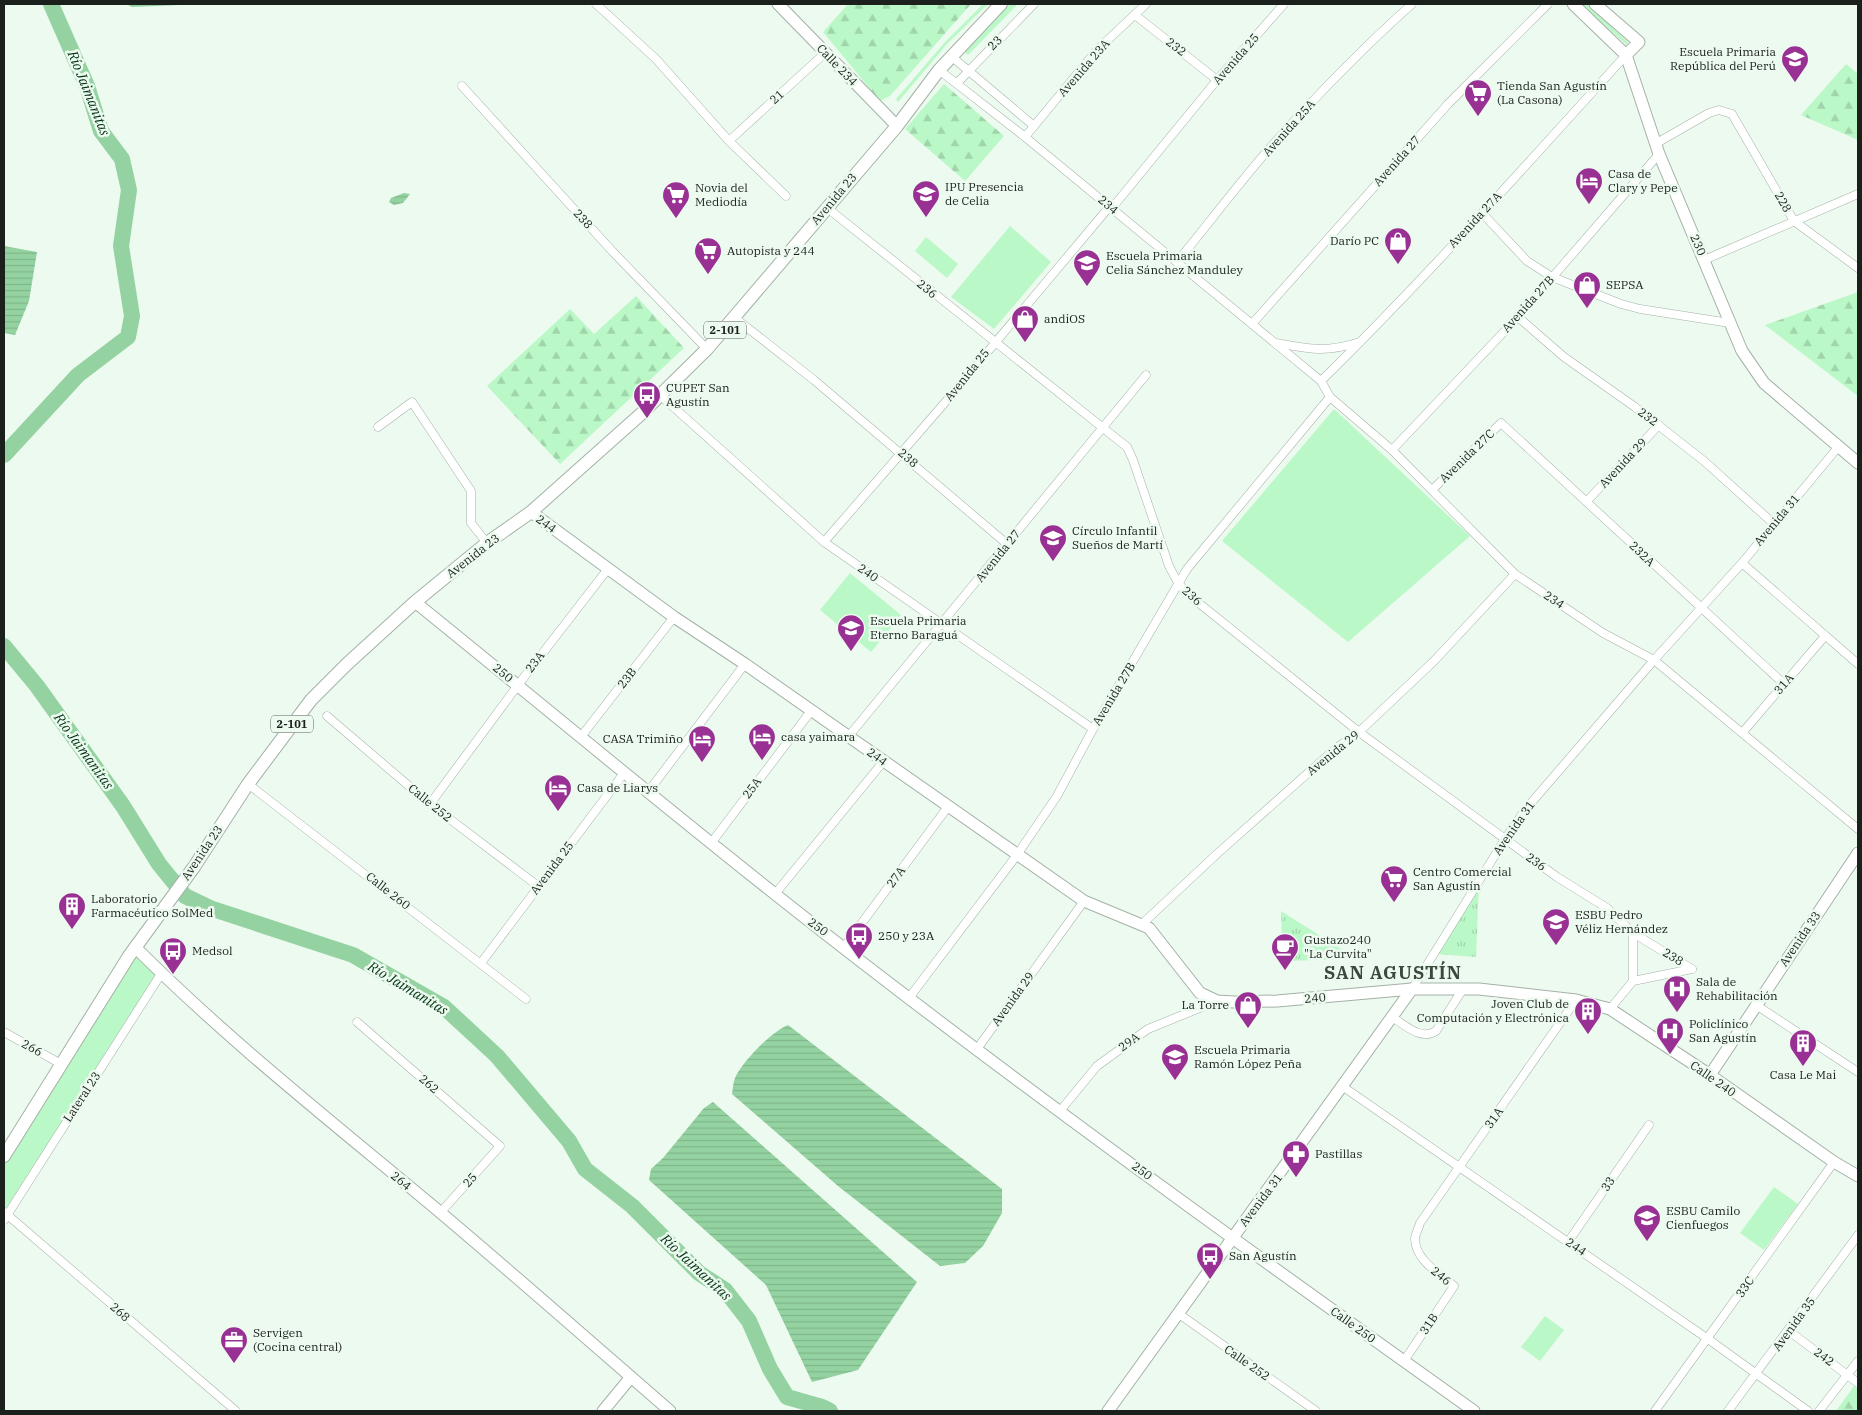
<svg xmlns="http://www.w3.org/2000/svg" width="1862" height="1415" font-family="'IBM Plex Serif',serif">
	<defs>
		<pattern id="forest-firs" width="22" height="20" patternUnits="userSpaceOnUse" patternTransform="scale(1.25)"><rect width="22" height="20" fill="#bbf8c7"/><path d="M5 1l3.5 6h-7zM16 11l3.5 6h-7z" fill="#a0d4aa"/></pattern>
		<pattern id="park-tufts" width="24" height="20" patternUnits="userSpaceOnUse" patternTransform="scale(1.25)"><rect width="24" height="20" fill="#bbf8c7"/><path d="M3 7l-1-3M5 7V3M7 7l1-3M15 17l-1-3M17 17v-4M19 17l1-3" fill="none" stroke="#a0d4aa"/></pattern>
		<pattern id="water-rules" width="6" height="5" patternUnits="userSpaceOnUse" patternTransform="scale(1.25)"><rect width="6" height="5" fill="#94d3a1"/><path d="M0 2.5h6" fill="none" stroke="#7fb58a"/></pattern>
	</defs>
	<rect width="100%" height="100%" fill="#edfaef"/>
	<g fill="#bbf8c7">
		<polygon points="983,4 988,4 947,44 898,102 896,99 945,42"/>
		<polygon points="1010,4 1018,4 968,55 963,51"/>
		<polygon points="1579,4 1587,4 1628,42 1627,45"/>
		<polygon points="1010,226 1051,262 994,329 951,297"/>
		<polygon points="926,237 958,264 947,278 915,251"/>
		<polygon points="1334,409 1470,536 1348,642 1222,541"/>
		<polygon points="850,573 901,615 871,652 820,610"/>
		<polygon points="136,948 159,970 4,1226 4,1161"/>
		<polygon points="1774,1187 1798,1204 1764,1250 1740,1233"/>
		<polygon points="1545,1316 1564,1330 1540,1361 1521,1347"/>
	</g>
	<g fill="url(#forest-firs)">
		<polygon points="848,4 971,4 890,96 880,101 823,32"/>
		<polygon points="1846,64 1858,74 1858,140 1801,115"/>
		<polygon points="944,84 1004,136 965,181 905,129"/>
		<polygon points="1858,292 1858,396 1765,325"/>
		<polygon points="636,296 684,348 560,464 487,386 570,309 594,334"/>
		<polygon points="1854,1386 1858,1389 1858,1411 1836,1411"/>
	</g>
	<g fill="url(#park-tufts)">
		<polygon points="1479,883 1476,957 1436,954"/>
		<polygon points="1281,911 1357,959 1283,961"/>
	</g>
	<g fill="url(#water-rules)">
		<polygon points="126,4 203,4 132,7"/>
		<polygon points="404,193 410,194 403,203 394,205 389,202 391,198"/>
		<polygon points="4,246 37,252 29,301 15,335 4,333"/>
		<path d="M788,1025L1002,1189V1213L983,1246L965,1263L940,1266L838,1186L732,1094C733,1089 733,1083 735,1078C742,1062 771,1032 788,1025Z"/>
		<polygon points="713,1102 917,1282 858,1370 812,1382 766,1285 649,1180 651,1169 663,1158 704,1108"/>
	</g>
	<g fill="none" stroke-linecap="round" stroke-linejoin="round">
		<g stroke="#94d3a1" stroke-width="16">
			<polyline points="4,455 78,375 128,337 132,316 121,246 129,190 122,159 101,131 87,86 51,4"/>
			<polyline points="4,646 37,686 123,806 159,864 185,896 210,908 353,955 444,1007 497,1056 569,1141 585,1169 632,1206 699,1273 725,1290 749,1321 770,1369 787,1397 822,1407 830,1411"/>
		</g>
		<g stroke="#a5b1a7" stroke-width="9">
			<g id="street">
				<polyline points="596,4 656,59 729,141 786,196"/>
				<polyline points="1135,15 1217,80"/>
				<polyline points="951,56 1034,126"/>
				<polyline points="939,70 1025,137 1321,381 1330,397 1392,450 1515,574 1603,633 1654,660 1858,829"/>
				<polyline points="957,83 1034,4"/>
				<polyline points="462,86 613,252 707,349"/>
				<polyline points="1025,137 1096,51 1146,4"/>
				<polyline points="729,141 825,53"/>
				<polyline points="1655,144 1709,113 1719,110 1732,114 1794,221 1858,268"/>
				<polyline points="826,207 1127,447 1133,460 1169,566 1178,583 1190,596 1359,732 1557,877 1607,908 1633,933 1692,969"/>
				<polyline points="1112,208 1217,80 1284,4"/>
				<polyline points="1482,213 1527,261 1552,277 1621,304 1640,309 1730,323"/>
				<polyline points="1704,260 1858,194"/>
				<path d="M1177,262C1210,222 1241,180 1276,141C1319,93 1364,47 1412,4"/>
				<polyline points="1518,317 1564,357 1635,407 1704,461 1774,524"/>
				<polyline points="735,318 814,380 1007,544"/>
				<polyline points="1252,324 1448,104 1548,4"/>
				<path d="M1276,343C1310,349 1325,353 1360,342"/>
				<path d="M1321,381C1427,277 1526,165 1626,55"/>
				<polyline points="660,395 824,542 1093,729"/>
				<polyline points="378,427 412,402 471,491 471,523 487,543"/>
				<polyline points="1392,450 1518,317 1659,154"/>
				<polyline points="1433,489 1501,423 1784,684"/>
				<polyline points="1587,501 1659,425"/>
				<polyline points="824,542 948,399 1110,206"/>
				<polyline points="1742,563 1858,664"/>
				<polyline points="327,716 430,804 538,886"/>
				<polyline points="1743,732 1825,636"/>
				<polyline points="848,737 1146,375"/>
				<polyline points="580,738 674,617"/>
				<polyline points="248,784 526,999"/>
				<polyline points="648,792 745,664"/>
				<polyline points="430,804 518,685 607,570"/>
				<polyline points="712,842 811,711"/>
				<polyline points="775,894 883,762"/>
				<polyline points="1142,924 1218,853 1335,749 1359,732 1434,661 1515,574"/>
				<polyline points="1633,933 1633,981 1692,969"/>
				<polyline points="844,947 947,808"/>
				<polyline points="481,963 624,773"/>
				<polyline points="1412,989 1505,839 1525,810 1654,660 1742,563 1839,446"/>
				<polyline points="909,998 1017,855 1057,796 1093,729 1187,569 1330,397"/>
				<polyline points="1756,1005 1858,1072"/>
				<polyline points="1610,1009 1633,981"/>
				<path d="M1392,1017C1405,1025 1421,1041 1436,1031L1463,989"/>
				<polyline points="357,1022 500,1146 440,1213"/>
				<polyline points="4,1032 61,1064"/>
				<polyline points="977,1049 1084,901"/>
				<polyline points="1342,1086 1708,1339 1808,1411"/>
				<polyline points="1060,1111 1097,1066 1148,1029 1217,1001"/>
				<polyline points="4,1212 236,1411"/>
				<polyline points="4,1220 161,974"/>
				<polyline points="1568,1242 1649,1125"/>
				<polyline points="1179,1314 1316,1411"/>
				<polyline points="1789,1331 1858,1383"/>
				<path d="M1404,1361L1454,1286C1440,1274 1415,1260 1415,1239C1415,1234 1419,1228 1420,1223L1576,1000"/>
				<polyline points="1655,1411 1834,1162"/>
				<polyline points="1728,1411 1858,1235"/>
				<polyline points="1819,1411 1858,1361"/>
			</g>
		</g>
		<g stroke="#a5b1a7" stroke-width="13">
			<g id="secondary">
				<polyline points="778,4 897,126"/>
				<polyline points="1573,4 1626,55 1659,154 1742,351 1764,383 1858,463"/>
				<polyline points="1595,4 1639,42 1626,55"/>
				<polyline points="531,512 674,617 745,664 1084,901 1149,928 1200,993 1217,1001 1234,1002 1277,1001 1412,989 1479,989 1576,1000 1610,1009 1710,1075 1834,1162 1858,1176"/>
				<path d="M415,602C578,734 739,869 906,996C1092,1138 1283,1275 1474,1411"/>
				<path d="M135,947C231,1043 337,1126 441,1213C518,1278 594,1345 670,1411"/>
				<polyline points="1710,1075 1858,853"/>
				<polyline points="603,1411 631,1377"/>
				<polyline points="1108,1411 1412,989"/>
			</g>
		</g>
		<g stroke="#a5b1a7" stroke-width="14">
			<polyline id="primary" points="4,1156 129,956 194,867 248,784 311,700 347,664 415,602 487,543 531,512 641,414 707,349 897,126 939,70 1001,4"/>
		</g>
		<use href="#street" stroke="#fff" stroke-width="8"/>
		<use href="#secondary" stroke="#fff" stroke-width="11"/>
		<use href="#primary" stroke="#fff" stroke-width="12"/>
	</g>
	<defs>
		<g id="school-pin" transform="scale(1.4375)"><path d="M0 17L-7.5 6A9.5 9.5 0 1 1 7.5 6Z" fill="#993094" stroke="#edfaef"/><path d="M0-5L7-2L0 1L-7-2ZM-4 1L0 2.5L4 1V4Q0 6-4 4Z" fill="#fff"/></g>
		<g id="supermarket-pin" transform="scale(1.4375)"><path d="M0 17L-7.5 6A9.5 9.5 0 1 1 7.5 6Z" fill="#993094" stroke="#edfaef"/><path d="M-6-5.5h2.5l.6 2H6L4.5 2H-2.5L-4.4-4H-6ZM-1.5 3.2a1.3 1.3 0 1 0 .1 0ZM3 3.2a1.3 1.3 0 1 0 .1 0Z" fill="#fff"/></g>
		<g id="hotel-pin" transform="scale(1.4375)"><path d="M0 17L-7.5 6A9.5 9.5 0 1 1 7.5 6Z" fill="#993094" stroke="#edfaef"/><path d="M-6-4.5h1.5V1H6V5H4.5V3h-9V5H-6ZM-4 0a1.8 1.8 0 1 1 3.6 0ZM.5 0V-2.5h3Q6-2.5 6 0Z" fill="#fff"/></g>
		<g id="shop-pin" transform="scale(1.4375)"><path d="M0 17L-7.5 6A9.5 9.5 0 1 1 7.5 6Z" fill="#993094" stroke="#edfaef"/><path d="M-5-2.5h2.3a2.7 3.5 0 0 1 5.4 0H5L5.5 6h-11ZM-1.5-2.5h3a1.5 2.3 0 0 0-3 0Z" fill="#fff"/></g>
		<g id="bus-pin" transform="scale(1.4375)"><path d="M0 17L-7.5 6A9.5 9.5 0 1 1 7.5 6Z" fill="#993094" stroke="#edfaef"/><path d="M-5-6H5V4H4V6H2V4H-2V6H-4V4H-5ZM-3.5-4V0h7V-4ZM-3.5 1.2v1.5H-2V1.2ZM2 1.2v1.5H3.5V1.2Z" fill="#fff"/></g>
		<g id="building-pin" transform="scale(1.4375)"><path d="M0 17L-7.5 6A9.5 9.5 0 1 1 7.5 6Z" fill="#993094" stroke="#edfaef"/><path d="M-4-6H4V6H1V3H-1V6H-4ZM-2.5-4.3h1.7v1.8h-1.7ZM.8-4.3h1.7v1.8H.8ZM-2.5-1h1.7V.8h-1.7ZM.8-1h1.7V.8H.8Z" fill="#fff"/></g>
		<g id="cafe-pin" transform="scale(1.4375)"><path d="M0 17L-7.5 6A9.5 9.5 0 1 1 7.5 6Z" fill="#993094" stroke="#edfaef"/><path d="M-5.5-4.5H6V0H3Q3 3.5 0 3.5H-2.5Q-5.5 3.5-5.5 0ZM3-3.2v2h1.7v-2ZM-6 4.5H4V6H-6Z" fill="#fff"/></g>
		<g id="hospital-pin" transform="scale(1.4375)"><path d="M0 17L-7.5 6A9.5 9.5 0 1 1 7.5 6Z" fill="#993094" stroke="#edfaef"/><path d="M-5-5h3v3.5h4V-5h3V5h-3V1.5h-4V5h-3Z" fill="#fff"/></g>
		<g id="pharmacy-pin" transform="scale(1.4375)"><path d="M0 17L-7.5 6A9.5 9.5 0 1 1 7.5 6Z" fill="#993094" stroke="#edfaef"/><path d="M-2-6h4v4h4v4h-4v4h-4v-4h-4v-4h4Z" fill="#fff"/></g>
		<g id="office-pin" transform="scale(1.4375)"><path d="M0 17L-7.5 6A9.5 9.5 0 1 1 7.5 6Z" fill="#993094" stroke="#edfaef"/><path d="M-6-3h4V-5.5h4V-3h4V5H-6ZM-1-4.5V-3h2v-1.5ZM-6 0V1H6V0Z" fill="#fff"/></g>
	</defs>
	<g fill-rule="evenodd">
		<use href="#school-pin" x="1795" y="59"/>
		<use href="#supermarket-pin" x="1478" y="93"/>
		<use href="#hotel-pin" x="1589" y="181"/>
		<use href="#school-pin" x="926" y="194"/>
		<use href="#supermarket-pin" x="676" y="195"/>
		<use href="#shop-pin" x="1398" y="241"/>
		<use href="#supermarket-pin" x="708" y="251"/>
		<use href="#school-pin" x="1087" y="263"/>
		<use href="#shop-pin" x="1587" y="285"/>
		<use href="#shop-pin" x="1025" y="319"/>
		<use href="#bus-pin" x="647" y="395"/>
		<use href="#school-pin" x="1053" y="538"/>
		<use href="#school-pin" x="851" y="628"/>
		<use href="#hotel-pin" x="762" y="737"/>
		<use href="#hotel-pin" x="702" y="739"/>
		<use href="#hotel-pin" x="558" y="788"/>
		<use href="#supermarket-pin" x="1394" y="879"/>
		<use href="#building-pin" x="72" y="906"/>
		<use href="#school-pin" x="1556" y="922"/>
		<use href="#bus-pin" x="859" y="936"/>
		<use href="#cafe-pin" x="1285" y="947"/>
		<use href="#bus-pin" x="173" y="951"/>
		<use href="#hospital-pin" x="1677" y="989"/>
		<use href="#shop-pin" x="1248" y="1005"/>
		<use href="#building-pin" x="1588" y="1011"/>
		<use href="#hospital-pin" x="1670" y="1031"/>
		<use href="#building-pin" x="1803" y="1043"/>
		<use href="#school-pin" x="1175" y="1057"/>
		<use href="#pharmacy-pin" x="1296" y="1154"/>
		<use href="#school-pin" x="1647" y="1218"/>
		<use href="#bus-pin" x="1210" y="1256"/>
		<use href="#office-pin" x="234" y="1340"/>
	</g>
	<g text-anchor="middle" stroke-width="5" stroke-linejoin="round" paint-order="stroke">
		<g fill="#edfaef" stroke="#5a615b" stroke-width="1">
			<rect x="704" y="321.5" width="42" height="17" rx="4"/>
			<rect x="271" y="715.5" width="42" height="17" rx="4"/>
		</g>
		<g font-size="11" font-weight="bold" fill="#1b201c">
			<text x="725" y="334">2-101</text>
			<text x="292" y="728">2-101</text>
		</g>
		<g font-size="12" fill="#1b201c" stroke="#edfaef">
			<text transform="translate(995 43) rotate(-46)" y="4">23</text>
			<text transform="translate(1176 47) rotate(38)" y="4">232</text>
			<text transform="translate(1236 59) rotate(-49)" y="4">Avenida 25</text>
			<text transform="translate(837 65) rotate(46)" y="4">Calle 234</text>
			<text transform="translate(1084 68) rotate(-49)" y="4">Avenida 23A</text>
			<text transform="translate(777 97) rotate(-43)" y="4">21</text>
			<text transform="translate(1289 128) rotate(-48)" y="4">Avenida 25A</text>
			<text transform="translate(1397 161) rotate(-48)" y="4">Avenida 27</text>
			<text transform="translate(834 199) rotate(-50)" y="4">Avenida 23</text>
			<text transform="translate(1783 202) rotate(60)" y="4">228</text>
			<text transform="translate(1108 205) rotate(40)" y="4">234</text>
			<text transform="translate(583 219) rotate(48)" y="4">238</text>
			<text transform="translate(1475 220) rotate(-47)" y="4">Avenida 27A</text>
			<text transform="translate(1698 245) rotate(67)" y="4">230</text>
			<text transform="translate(927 289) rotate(39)" y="4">236</text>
			<text transform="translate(1528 304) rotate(-48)" y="4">Avenida 27B</text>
			<text transform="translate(967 375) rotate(-51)" y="4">Avenida 25</text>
			<text transform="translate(1648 417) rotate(37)" y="4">232</text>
			<text transform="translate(1467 456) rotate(-44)" y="4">Avenida 27C</text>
			<text transform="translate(908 458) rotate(40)" y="4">238</text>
			<text transform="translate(1623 463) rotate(-47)" y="4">Avenida 29</text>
			<text transform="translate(1777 520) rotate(-50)" y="4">Avenida 31</text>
			<text transform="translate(546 524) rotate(37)" y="4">244</text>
			<text transform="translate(1642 554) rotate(44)" y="4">232A</text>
			<text transform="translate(473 556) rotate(-38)" y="4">Avenida 23</text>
			<text transform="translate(998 556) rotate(-51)" y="4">Avenida 27</text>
			<text transform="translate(868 573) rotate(35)" y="4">240</text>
			<text transform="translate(1192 596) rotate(42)" y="4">236</text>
			<text transform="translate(1554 600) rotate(34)" y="4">234</text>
			<text transform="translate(535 662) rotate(-52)" y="4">23A</text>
			<text transform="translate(503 673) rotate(39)" y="4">250</text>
			<text transform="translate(627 678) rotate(-52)" y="4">23B</text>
			<text transform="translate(1784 684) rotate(-49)" y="4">31A</text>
			<text transform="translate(1114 694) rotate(-59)" y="4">Avenida 27B</text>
			<text transform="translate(1333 753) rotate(-39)" y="4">Avenida 29</text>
			<text transform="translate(877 757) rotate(36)" y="4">244</text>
			<text transform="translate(752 788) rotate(-53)" y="4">25A</text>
			<text transform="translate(430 803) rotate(39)" y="4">Calle 252</text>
			<text transform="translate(1514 828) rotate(-55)" y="4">Avenida 31</text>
			<text transform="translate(202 853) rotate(-56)" y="4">Avenida 23</text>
			<text transform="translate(1536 862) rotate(36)" y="4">236</text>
			<text transform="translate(552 868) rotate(-53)" y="4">Avenida 25</text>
			<text transform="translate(896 877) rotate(-53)" y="4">27A</text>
			<text transform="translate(388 891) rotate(38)" y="4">Calle 260</text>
			<text transform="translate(818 927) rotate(37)" y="4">250</text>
			<text transform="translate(1800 939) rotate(-56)" y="4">Avenida 33</text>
			<text transform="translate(1673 957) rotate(31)" y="4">238</text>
			<text transform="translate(1315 998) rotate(-5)" y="4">240</text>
			<text transform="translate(1013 999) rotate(-54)" y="4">Avenida 29</text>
			<text transform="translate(1129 1042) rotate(-36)" y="4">29A</text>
			<text transform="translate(32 1048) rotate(29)" y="4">266</text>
			<text transform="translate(1713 1079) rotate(35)" y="4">Calle 240</text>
			<text transform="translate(429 1084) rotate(41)" y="4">262</text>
			<text transform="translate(82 1097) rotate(-57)" y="4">Lateral 23</text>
			<text transform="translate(1494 1118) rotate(-55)" y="4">31A</text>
			<text transform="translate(1142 1171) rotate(37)" y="4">250</text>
			<text transform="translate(470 1180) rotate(-48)" y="4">25</text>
			<text transform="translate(401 1181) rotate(39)" y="4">264</text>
			<text transform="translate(1608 1184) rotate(-55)" y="4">33</text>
			<text transform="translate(1261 1200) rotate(-53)" y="4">Avenida 31</text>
			<text transform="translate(1576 1247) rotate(35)" y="4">244</text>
			<text transform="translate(1441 1276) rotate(39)" y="4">246</text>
			<text transform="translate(1745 1287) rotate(-55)" y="4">33C</text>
			<text transform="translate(120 1312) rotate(41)" y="4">268</text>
			<text transform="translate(1429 1324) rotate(-56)" y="4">31B</text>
			<text transform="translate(1794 1324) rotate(-54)" y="4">Avenida 35</text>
			<text transform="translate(1353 1325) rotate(36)" y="4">Calle 250</text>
			<text transform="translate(1824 1357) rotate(37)" y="4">242</text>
			<text transform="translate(1247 1363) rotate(35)" y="4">Calle 252</text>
		</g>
		<g font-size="12" fill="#1b201c" stroke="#edfaef" text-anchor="start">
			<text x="1776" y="56" text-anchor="end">Escuela Primaria<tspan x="1776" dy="14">República del Perú</tspan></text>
			<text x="1497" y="90">Tienda San Agustín<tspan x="1497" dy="14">(La Casona)</tspan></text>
			<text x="1608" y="178">Casa de<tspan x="1608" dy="14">Clary y Pepe</tspan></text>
			<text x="945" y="191">IPU Presencia<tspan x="945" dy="14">de Celia</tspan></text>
			<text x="695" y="192">Novia del<tspan x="695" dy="14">Mediodía</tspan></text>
			<text x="1379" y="245" text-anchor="end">Darío PC</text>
			<text x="727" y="255">Autopista y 244</text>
			<text x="1106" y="260">Escuela Primaria<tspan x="1106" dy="14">Celia Sánchez Manduley</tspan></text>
			<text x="1606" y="289">SEPSA</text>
			<text x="1044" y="323">andiOS</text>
			<text x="666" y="392">CUPET San<tspan x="666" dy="14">Agustín</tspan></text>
			<text x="1072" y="535">Círculo Infantil<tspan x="1072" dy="14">Sueños de Martí</tspan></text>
			<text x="870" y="625">Escuela Primaria<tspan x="870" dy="14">Eterno Baraguá</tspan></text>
			<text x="781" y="741">casa yaimara</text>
			<text x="683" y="743" text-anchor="end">CASA Trimiño</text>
			<text x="577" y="792">Casa de Liarys</text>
			<text x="1413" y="876">Centro Comercial<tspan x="1413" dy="14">San Agustín</tspan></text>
			<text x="91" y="903">Laboratorio<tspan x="91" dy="14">Farmacéutico SolMed</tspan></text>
			<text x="1575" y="919">ESBU Pedro<tspan x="1575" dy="14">Véliz Hernández</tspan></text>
			<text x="878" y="940">250 y 23A</text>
			<text x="1304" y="944">Gustazo240<tspan x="1304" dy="14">"La Curvita"</tspan></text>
			<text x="192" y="955">Medsol</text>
			<text x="1696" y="986">Sala de<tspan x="1696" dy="14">Rehabilitación</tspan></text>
			<text x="1569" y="1008" text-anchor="end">Joven Club de<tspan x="1569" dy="14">Computación y Electrónica</tspan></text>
			<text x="1229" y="1009" text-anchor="end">La Torre</text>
			<text x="1689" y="1028">Policlínico<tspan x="1689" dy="14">San Agustín</tspan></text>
			<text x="1194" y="1054">Escuela Primaria<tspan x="1194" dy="14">Ramón López Peña</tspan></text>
			<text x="1803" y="1079" text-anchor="middle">Casa Le Mai</text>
			<text x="1315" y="1158">Pastillas</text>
			<text x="1666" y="1215">ESBU Camilo<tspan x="1666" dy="14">Cienfuegos</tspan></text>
			<text x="1229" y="1260">San Agustín</text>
			<text x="253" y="1337">Servigen<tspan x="253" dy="14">(Cocina central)</tspan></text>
		</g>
		<g font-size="14" font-style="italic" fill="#023314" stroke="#edfaef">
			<text transform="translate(89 93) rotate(68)" y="5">Río Jaimanitas</text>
			<text transform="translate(84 751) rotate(54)" y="5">Río Jaimanitas</text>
			<text transform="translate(408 988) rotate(31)" y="5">Río Jaimanitas</text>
			<text transform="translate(696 1267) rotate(43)" y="5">Río Jaimanitas</text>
		</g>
		<g font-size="18" font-weight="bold" letter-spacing="1" fill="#3e483f" stroke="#edfaef">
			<text x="1393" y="979">SAN AGUSTÍN</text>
		</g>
	</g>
	<rect width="1862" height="1415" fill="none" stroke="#1b201c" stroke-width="10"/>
</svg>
